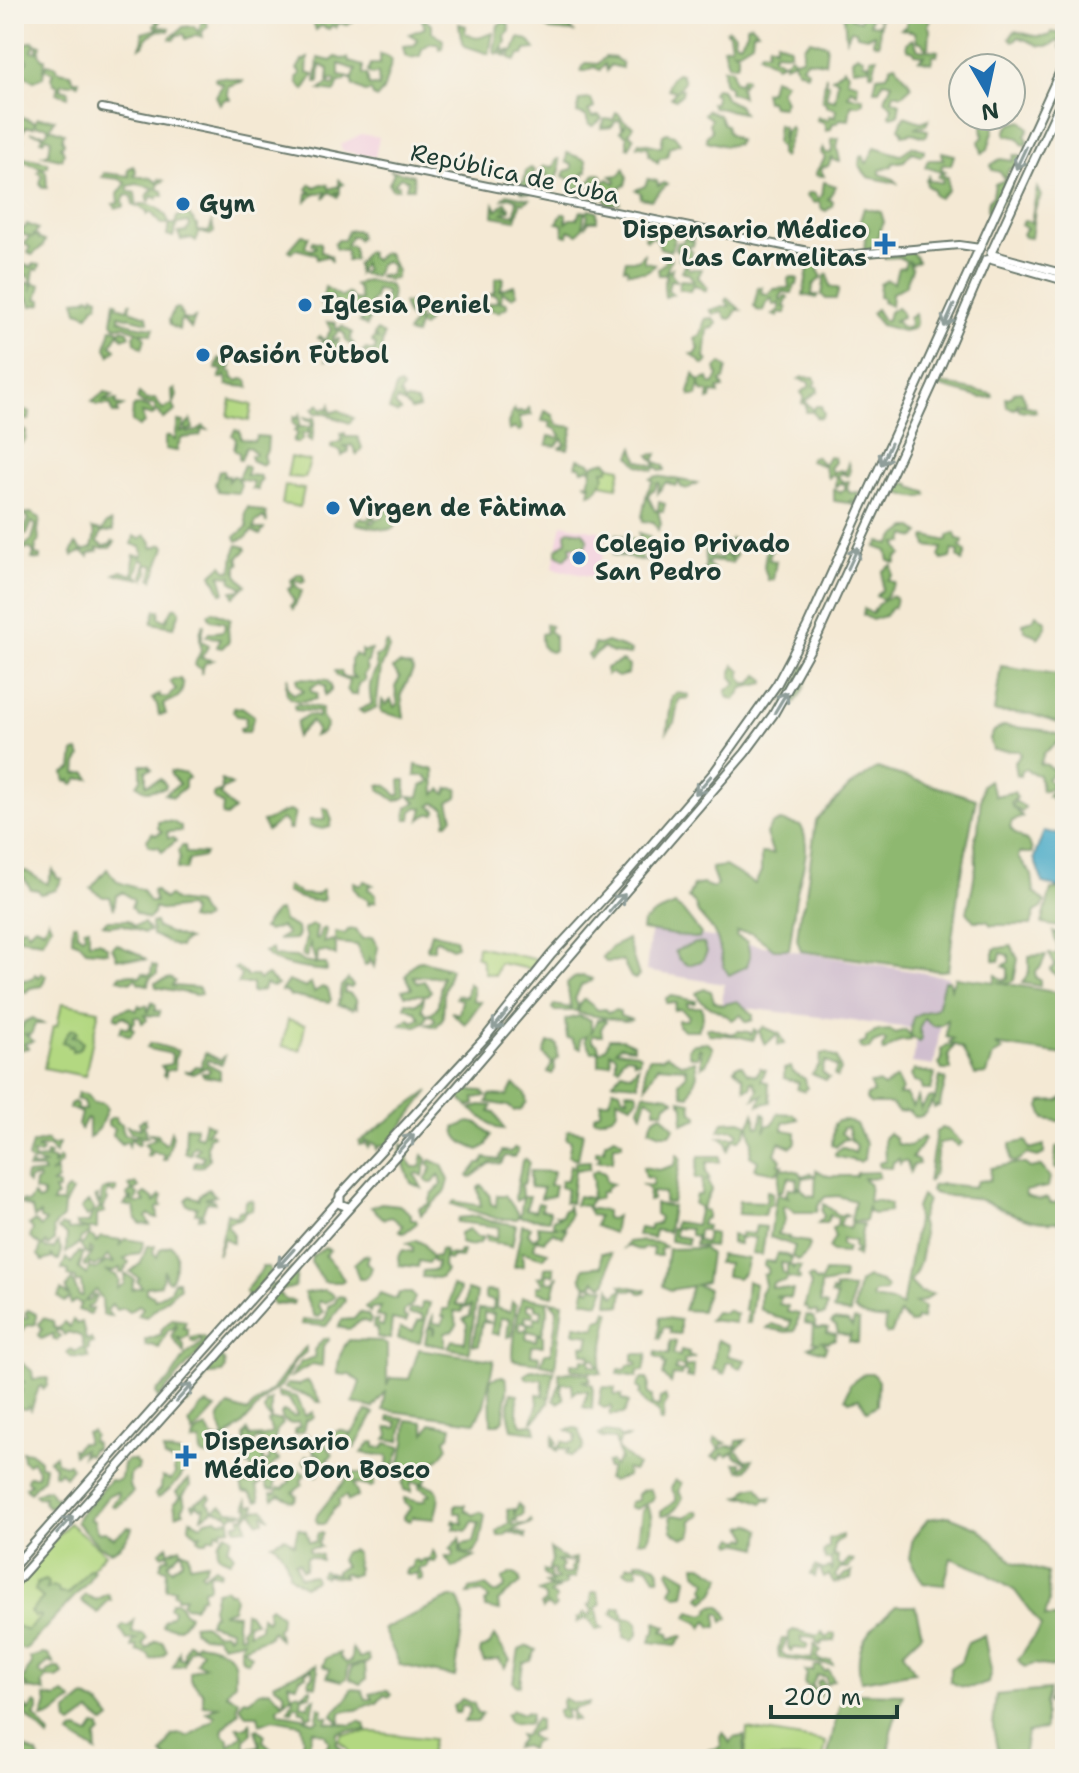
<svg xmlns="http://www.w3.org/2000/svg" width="1079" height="1773" font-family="'Shantell Sans',sans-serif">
	<rect width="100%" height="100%" fill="#f7f3e8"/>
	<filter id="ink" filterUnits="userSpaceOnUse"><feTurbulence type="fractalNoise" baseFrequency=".0125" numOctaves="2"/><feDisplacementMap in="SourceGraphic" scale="16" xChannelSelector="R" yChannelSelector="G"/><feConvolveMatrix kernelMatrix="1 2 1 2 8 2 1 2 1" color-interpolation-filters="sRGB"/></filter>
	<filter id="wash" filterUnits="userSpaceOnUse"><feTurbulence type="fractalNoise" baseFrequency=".006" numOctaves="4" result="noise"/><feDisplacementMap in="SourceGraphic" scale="32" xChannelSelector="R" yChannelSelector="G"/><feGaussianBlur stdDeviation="1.8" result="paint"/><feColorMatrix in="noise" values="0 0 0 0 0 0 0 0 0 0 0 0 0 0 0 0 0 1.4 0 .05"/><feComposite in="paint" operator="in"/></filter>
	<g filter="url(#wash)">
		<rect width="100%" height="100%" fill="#f4e9d4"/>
		<g fill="#f3cfdf">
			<polygon points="361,134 379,137 375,157 343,151 340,145"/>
			<polygon points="562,524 607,533 598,578 555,569 553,567"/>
		</g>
		<polygon fill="#cfbdce" points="651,927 948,977 934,1066 912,1063 919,1029 722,1005 724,984 646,971"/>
		<g fill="#b3d881" stroke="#698a5a" stroke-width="2">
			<polygon points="231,400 252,405 249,421 228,416"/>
			<polygon points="291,457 310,461 305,478 287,477"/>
			<polygon points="604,465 621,468 617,487 601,484"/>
			<polygon points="285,486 304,489 300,507 282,504"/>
			<polygon points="477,946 538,960 530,969 499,963 495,975 485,973 481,959 476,956"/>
			<polygon points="62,1003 99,1010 85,1076 44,1068 53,1026 57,1026"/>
			<polygon points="288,1020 305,1025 300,1050 282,1046"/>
			<polygon points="69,1523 105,1553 22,1645 14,1639 14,1586"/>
			<polygon points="747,1729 826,1742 823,1759 745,1759"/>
			<polygon points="373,1732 433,1739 429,1759 346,1759 349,1755 348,1749 339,1740 342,1734"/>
		</g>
		<g fill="#8eb86f" stroke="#567a52" stroke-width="2" fill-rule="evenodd">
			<polygon points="161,14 172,14 171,18 161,18 158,27 170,28 169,31 159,30 148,36 143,46 140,47 143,40 142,33 157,29 154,26 157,22 154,18"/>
			<polygon points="420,14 427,14 426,21 432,25 432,32 443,40 442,48 439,49 438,43 430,43 422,49 420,56 410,58 405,55 403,46 415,45 417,39 409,34 425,28"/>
			<polygon points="544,14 569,15 569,26 574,32 550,30 542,24 552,27 558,16 551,15 548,22 543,18"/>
			<polygon points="844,14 851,14 851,18 860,21 862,14 871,14 870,24 878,25 880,19 877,18 880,16 879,44 873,43 874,34 867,37 857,35 856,31 851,30 846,39"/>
			<polygon points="913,14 935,14 930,18 928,26 930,29 929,47 926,48 923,43 917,41 915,32 901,29 906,26 907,18"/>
			<polygon points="319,16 334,21 347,18 353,21 347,25 339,23 336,28 332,25 329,29 321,26 316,30 312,18"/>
			<polygon points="206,20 208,26 202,32 203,37 196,35 186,39 184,34 177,35 174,40 170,39 171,36 174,35 183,27 194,26 198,32 202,21"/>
			<polygon points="504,22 508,23 510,31 505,36 506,42 497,55 494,52 498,25"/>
			<path d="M459,24L466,26L465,33C481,42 479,36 493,33L489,54L465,46L461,38Z"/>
			<polygon points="751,24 758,31 753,32 752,42 739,50 733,50 738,54 738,62 735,65 728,64 723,47 731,46 729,34 726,31 728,29 735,34 734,41 740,43 747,32 747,26"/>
			<polygon points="1015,31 1034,36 1049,36 1052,32 1062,34 1065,37 1065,54 1060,47 1060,40 1049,46 1040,46 1019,37 1013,41 1010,38"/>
			<polygon points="519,38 528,40 535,49 526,50 524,55 520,55 515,61 509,57 512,52 508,52 507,56 500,54 504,48 505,53 507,50 514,51"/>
			<polygon points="913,39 918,49 938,51 937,56 933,55 931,63 919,60 925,55 915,54 914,51 907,49 906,43"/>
			<polygon points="810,40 827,45 825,63 806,60 802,66 808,70 807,74 797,69 794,61 785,65 785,61 790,56 795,60 802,58 804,46"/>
			<polygon points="15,41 21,41 22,45 33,41 35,44 32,51 37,52 37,44 41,45 39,53 42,59 45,59 43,77 34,81 26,76 22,68 28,61 22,53 14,50"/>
			<polygon points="777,41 790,47 790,53 774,52 773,57 783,62 776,65 759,54 761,51 767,52 769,44 775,47"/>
			<polygon points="380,54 389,57 392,60 383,91 377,98 373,96 371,91 365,92 353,86 353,80 348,78 353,78 356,70 339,64 339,76 347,77 345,81 339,82 335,92 320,90 329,83 333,86 336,80 333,79 328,81 329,69 320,65 319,83 316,83 318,58 331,61 336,57 341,59 348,58 349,62 363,66 363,74 367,75 369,86 373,85 379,87 378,73 372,75 368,72 371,64 380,64"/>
			<polygon points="857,54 864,58 863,62 869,64 870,67 870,58 877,57 873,73 870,73 870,67 853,69 852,59"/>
			<polygon points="605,57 615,58 622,63 622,68 610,65 607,71 605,64 600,70 594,67 586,71 581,71 585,63 598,64"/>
			<polygon points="308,58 307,73 314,75 304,90 298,84 297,78 301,73 297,69 302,61"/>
			<polygon points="47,64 56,66 58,71 70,73 74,80 79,80 78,84 74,82 72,84 62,83 61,89 69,91 68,97 57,93 59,86 54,84 51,78 53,73 45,69"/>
			<path d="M896,64C900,75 909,77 911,87L902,95L894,93L892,100L900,103L898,115L892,117L890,116L892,107L885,99L892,83L884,81L879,90H874L877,76L887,75L892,65Z"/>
			<polygon points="723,68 732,69 734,82 740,83 742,77 745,77 746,80 740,87 742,97 729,92 729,86 724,84"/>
			<polygon points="844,68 848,73 847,80 858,83 857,93 851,89 848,96 863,98 863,102 859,105 851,105 849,120 840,119 837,123 833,123 831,129 826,131 824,122 817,120 818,117 829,120 829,116 835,117 836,109 826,106 826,103 822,100 826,76 826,83 829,84 826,98 835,100 838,80 832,78"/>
			<path d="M677,73L681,74L684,81L678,89H683L682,94L676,99L671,97L676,91L668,89C668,82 672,76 677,73Z"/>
			<polygon points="223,77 244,81 228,86 227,94 230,99 225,99 220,104 216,96 223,84 216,81 215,78"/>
			<polygon points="773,78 785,82 780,91 785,101 782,107 772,106 770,101 766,101 764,92 770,91"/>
			<polygon points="715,88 721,89 726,99 739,106 743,113 713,107 711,103 715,103 716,95 712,93"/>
			<polygon points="591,99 594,108 588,111 592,117 599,116 602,119 593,126 589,125 586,116 577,113 580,100"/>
			<polygon points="707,110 720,116 723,124 726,125 728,133 738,140 737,144 725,146 707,141 706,137 712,131 709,124 711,119 704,114"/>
			<polygon points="616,113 618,113 623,120 633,126 629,133 634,138 629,148 627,147 627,136 620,131 626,125 622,127 620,120 616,121 611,127 601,128 605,119 613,120"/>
			<polygon points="14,114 35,122 37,118 55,119 50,128 64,133 62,138 64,143 61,146 64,153 61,159 43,155 49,153 51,139 47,137 43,141 41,140 44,135 30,132 45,134 49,129 46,126 37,126 35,123 34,127 26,127 21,133 23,141 16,141"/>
			<polygon points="904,116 921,122 929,119 926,125 915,128 928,130 927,135 924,137 913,133 902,135 902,131 899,128"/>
			<polygon points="987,116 992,116 994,128 988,149 982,153 979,141 983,137 982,123"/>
			<polygon points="1022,121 1029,128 1025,136 1028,140 1026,145 1022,144 1019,138 1006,135 1006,130 1011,124"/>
			<polygon points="778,125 783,127 782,145 785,131 790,127 792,131 783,157 780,155 780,147 776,143"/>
			<polygon points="667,133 674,135 680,143 669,147 667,157 659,158 658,163 649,155 648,147 637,146 639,142 661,147 663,135"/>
			<path d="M839,138L837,147L840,161H835L832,158L828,166L823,167L821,170L824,176L816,175C815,169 823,164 825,157L821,153L823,147L826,153H831L833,147L831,139Z"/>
			<polygon points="913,146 924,150 924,153 921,155 912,152 904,161 893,163 892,166 880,170 880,174 894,179 897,183 868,177 859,166 860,156 863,155 866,163 868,162 875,147 900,155"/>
			<polygon points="942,152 954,155 951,165 942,165 941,172 925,167 928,160 943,160"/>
			<polygon points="14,153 18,156 48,162 48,167 42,168 46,172 47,188 43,188 40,183 42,176 38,172 41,168 19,159 14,162"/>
			<polygon points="567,153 586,160 587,172 584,172 581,188 577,190 571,180 563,176 565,171 572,169 572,165 566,162"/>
			<polygon points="1014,155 1020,155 1022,165 1019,168 1009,169 1005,179 1010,181 1012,186 992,215 987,210 989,200 993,196 995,184 1005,180 1000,172 992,170 991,165 1000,159 1013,161"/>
			<polygon points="557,159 559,159 560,170 549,196 547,174 543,176 539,172 543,166 553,167"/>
			<polygon points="133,166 136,171 134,176 151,178 158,183 159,179 164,181 159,184 157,189 163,191 164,196 159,196 157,199 152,196 149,202 147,196 154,188 137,184 128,186 128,191 135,193 137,207 133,205 132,196 126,195 123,200 124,207 116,208 113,204 119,203 118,194 126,183 119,179 102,177 104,173 129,176 128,169"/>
			<polygon points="531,168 535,171 529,179 530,193 521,192 520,188 508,187 509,180 517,184 524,182 526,171"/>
			<polygon points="624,169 627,177 625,185 617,190 620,203 608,205 604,197 606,194 605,188 600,188 596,182 590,187 588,184 596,173 602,175 603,183 608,179 615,183 616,180 611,176 620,175"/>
			<polygon points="390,170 413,175 414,188 406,188 408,180 400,177 394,185 399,185 399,189 392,189 389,184 394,173"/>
			<polygon points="943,170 947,172 944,172 943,176 948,177 948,190 939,198 934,195 933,189 927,186 926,179 929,176 929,180 942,183 943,179 938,177"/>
			<polygon points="648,179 657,181 658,186 664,183 667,185 651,200 640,198 641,193 636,190 645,186"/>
			<polygon points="339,180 344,184 340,186 340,193 335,192 339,194 338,197 330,192 324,198 326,192 317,193 306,201 307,193 312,193 307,189 311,184 315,187 322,184 328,185 329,189 339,186"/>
			<polygon points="824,182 836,186 828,199 833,202 832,206 826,211 822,209 819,202 814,203 806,196 808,193 814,193 818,199 822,195"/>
			<polygon points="1037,188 1041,196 1035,209 1031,238 1024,237 1022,234 1027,229 1021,225 1024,221 1031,222"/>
			<polygon points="507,194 530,199 524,203 521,201 516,220 493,216 494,204 497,210 506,202 508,205 505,208 510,207 510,210 503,213 515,215 517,200 510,197 503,199"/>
			<path d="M140,204C154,203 167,212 169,224H161L151,212L147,215V211L139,206Z"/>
			<polygon points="864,208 881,212 884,222 876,240 876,245 864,253 865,239 869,229 866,224 859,224"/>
			<polygon points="590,209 597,211 597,221 589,221 585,227 588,215 584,213 583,227 578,234 569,230 568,236 564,235 562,224 557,223 562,214 566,214 566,223 570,219 577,219 581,211 588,212"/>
			<polygon points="187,213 197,225 197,231 209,232 212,223 214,232 210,235 199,232 196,241 192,238 181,240 178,233 186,232 190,226 189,222 177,224 173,237 167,235 170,224 175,224 177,217"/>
			<polygon points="27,224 38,229 32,238 37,235 39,239 45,241 43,246 32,255 28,253 30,248 24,243 30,237 22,234 22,228 25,228"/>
			<path d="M651,224C669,224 680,234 670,251L660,248L658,241L653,236L647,240L644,237L648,235Z"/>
			<polygon points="690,229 696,232 695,237 688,240 694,241 693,246 686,246 692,250 692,255 683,260 678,259 681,254 675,249 677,243 683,242 685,234 679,233 677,235 676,232"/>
			<polygon points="354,230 359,232 360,238 358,240 355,236 351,236 346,245 353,247 355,259 347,261 346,250 336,249 334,244 338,240 344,240 348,231"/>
			<polygon points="302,235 309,236 305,246 312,250 316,247 312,244 313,241 321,243 321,252 331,256 332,262 328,256 317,259 316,254 296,249 291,252 289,250"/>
			<polygon points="367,251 370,253 369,257 375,260 382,253 388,254 397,271 395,278 388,280 379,277 379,275 390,275 392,266 385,261 379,265 375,276 361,274 365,270 363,263 358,274 357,264"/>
			<polygon points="912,252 918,261 911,264 908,260 912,269 905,286 892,293 891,306 882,302 883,298 879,297 880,284 887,280 894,283 898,268 904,267 906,261 898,257 885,258 883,256 886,253"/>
			<polygon points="644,254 644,262 655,264 652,268 645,272 628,272 627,268 624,268 626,260 638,260"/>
			<polygon points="811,255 818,261 818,270 822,277 813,285 812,295 819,295 817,298 803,295"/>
			<polygon points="665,256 671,258 666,273 672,268 671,273 677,281 670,280 668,290 673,294 665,297 664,284 667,275 659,275 658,268 665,263"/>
			<polygon points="14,262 31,267 34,264 40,265 38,270 34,269 32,283 27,275 14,282"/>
			<polygon points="686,264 689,269 702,269 698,277 707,287 706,291 693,284 690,291 679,289 680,280 694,281 689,274 682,271"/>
			<polygon points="828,274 830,286 839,289 836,299 826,299 822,295 825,275"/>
			<polygon points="502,277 504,279 500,290 514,285 517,294 512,297 502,292 501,302 507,303 507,307 498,312 491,310 488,304 498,301 496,295 490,295 495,291 495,279"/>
			<polygon points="792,277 798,279 797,285 794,286 792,293 783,292 780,298 781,301 785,296 788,297 784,307 787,308 786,313 779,313 778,317 773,315 779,310 779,304 773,305 772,298 766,303 763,311 757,310 754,306 758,288 762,287 761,293 767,295 774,289 789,288 788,278"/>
			<polygon points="366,280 389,285 392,291 389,309 387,309 384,305 386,292 376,289 374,298 370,304 374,308 372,318 369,318 367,326 359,322 365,315 363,313 360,316 356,307 350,311 350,306 346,304 342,310 334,309 336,302 331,296 331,305 321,304 325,300 323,298 325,287 342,297 348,293 353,299 361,300 358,288 354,285"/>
			<polygon points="21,282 32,284 31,291 33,283 41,285 37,299 42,300 42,304 31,306 28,298 23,304 18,302 18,292 14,295 14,286"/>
			<polygon points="94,295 99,297 98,304 94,306 88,315 78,311 75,300 86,299 89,296 93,299"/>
			<polygon points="727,298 741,310 737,310 731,319 726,318 722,312 713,314 710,310 730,306 725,301"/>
			<polygon points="115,301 118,303 117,306 127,309 131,302 130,310 147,316 148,322 119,315 119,319 133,325 154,328 152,334 140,332 145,338 142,348 135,342 134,334 137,331 125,326 115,326 112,322"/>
			<polygon points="403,303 411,303 412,312 419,312 418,323 425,317 421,314 427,315 427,322 422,327 418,325 415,335 407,333 415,321 408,317"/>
			<polygon points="897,307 901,311 902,317 893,321 897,321 900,326 907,328 910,324 909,318 915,314 916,324 912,329 903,331 881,325 871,313 876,309 883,320 887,320 889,312"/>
			<polygon points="178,308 181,311 179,313 182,314 182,319 190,320 195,318 191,329 183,320 180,321 179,330 170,325 169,320 174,309"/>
			<polygon points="712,318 717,323 713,328 708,329 705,358 708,361 704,365 691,354 696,354 699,348 695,339 701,335 705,319"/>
			<polygon points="327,322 336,323 336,330 342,326 352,333 350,340 354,344 351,345 346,341 345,335 340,330 332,338 332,343 334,340 339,339 334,356 326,360 328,353 325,350 320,353 322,340 318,338 320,336 324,341 331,330"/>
			<polygon points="111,328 118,329 119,332 122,329 128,331 130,336 123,338 119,333 111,345 116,349 110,355 106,348"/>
			<polygon points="377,331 384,335 379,360 372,358 367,360 367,353 362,352 365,349 375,351 376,345 372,342 374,338 378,339 374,335"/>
			<polygon points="219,358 222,360 221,366 226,366 231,359 231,367 228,371 233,373 232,378 238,381 242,379 247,380 249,387 227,385 226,375 223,378 219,378 223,370 216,369"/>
			<polygon points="721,363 727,368 724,380 721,381 724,388 718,389 719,394 712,393 711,399 708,400 709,392 702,391 700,384 697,396 691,396 689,393 694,374 699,381 708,378 710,384 714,384 718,376 716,368"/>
			<polygon points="803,377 814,377 816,382 813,386 817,387 818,391 805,401 813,410 816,406 821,406 824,414 821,418 816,417 813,412 806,412 806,405 802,403 804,397 801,392 809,387 809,382 799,379"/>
			<polygon points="938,383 992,394 993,397 982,398 940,387"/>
			<polygon points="400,385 403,388 400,394 405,402 407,400 417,402 419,408 411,410 407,405 397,400 395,405 401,411 397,413 389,410 396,387"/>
			<polygon points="175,389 177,396 173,405 176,411 163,419 159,412 155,411 155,405 144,404 137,399 139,393 147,400 155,399 163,410 173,404 172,391"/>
			<polygon points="1021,391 1026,402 1023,405 1035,408 1036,412 1019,410 1018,407 1022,404 1018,403 1015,409 1007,407 1006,398 1011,397 1014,392"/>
			<polygon points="105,392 113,396 102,401 117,400 116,405 123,406 117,409 118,414 113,414 111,405 97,405 92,402"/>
			<polygon points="319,404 322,410 325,408 328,409 330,405 331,413 339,410 353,418 350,423 330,416 327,413 315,413 313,409"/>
			<polygon points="139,405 149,408 155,414 152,416 142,413 144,423 139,427 132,422 133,407"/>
			<polygon points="514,409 517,414 520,411 525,413 529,408 532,415 519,417 522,429 519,431 515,428 509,431 508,423"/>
			<polygon points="20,410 30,412 29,420 21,419 19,429 26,431 25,441 19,445 19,438 14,435 14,420"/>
			<polygon points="545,411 553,415 557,425 573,427 568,449 560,448 565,444 562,438 556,446 547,445 549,436 558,438 561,435 556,429 550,427 551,422 542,421"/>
			<polygon points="300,414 299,427 311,427 312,422 305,420 304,417 311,419 315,417 312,442 307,438 310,434 309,429 308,433 302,434 302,440 297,443 293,441 297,433 294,431 297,428 292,422 294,417 296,419"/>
			<polygon points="191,420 193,429 186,431 187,433 198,431 203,426 208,430 202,430 200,436 182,438 178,445 177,451 165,449 165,438 169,436 175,440 178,421 184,422 181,432 186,431 185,427"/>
			<polygon points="235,430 240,431 241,439 254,441 257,436 268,437 267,451 263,455 265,462 262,465 251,460 251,456 256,454 250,448 246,447 241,460 239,460 239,453 234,450 236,439 232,435"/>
			<polygon points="345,433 345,437 358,437 362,448 357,455 352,445 343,447 348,448 349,451 342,456 341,451 331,448 331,445 342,441 341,434"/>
			<polygon points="634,447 638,460 654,466 656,464 649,455 657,454 654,461 664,466 665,470 660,471 657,467 653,470 638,465 630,456"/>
			<polygon points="815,456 824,465 829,456 834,457 835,462 830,468 833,472 841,470 845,473 848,463 850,470 848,476 841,473 838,477 843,482 849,481 847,488 850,493 860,492 854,506 850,503 852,499 848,503 834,501 834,489 840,492 845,489 845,484 840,483 835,487 836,476 830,475 828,478 824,466 810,461 810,458"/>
			<polygon points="578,459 591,463 592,468 595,464 606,461 610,465 608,470 603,470 605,476 595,492 589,494 591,484 587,485 585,483 588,483 592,471 589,468 582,470 580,466 576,466"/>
			<polygon points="244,465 248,468 246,475 260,476 262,480 258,484 258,490 252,489 254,482 238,479 241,485 238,493 218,491 215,484 219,471 224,471 225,475 222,477 229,476 228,481 233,476 238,478"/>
			<polygon points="657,476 697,483 687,489 681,487 679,482 675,486 666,482 658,493 659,483 657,483 654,491 651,491 648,496 655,511 658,510 659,502 665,504 663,511 658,511 661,524 658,530 654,522 643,521 642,517 647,492 653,481 650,479"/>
			<path d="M896,478L901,481V487L905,483L911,484V487L926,492L927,495C918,501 899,494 891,488L892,482Z"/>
			<polygon points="248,507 266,513 267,523 263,517 255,523 254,529 264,529 260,535 252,531 247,537 237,541 235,537 247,527 245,513"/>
			<polygon points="392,507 398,510 394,528 386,530 356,524 356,521 360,518 367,520 373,513 374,517 370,523 374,523 375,519 382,518 385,510"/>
			<polygon points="31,513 40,518 38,531 39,541 36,545 35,555 40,556 40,560 32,559 34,553 31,549 21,549 32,540 36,525 32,522 27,534 22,533 29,519 24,514"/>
			<polygon points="111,522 113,531 101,533 98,542 104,546 111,544 112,541 115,542 110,548 97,548 98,551 89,554 89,557 81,552 73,556 71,553 76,544 83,551 92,548 95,535 92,529 102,531 106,524"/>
			<polygon points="907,528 913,528 920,533 916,538 906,535 904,543 896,543 902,555 897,557 896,563 889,561 887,551 876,547 880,542 891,544 894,538"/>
			<polygon points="569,530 583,532 588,540 585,546 570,546 571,552 565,559 557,554 557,549 567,541 566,533"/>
			<polygon points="639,533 649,536 654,546 652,550 643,549 641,559 651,561 655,552 653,562 613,555 615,551 622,555 629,552 630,545 627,544 626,539 620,542 618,540 616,544 614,543 617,534 637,541 640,539"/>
			<polygon points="955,533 957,539 963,540 962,545 959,546 966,552 963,561 958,557 959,551 952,550 950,558 942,560 939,556 942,548 927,546 925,538 927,536 947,541 949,535"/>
			<polygon points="145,535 152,542 152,548 163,544 165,547 153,580 151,578 154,565 147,565 148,572 145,579 143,576 146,562 141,559 136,575 142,579 115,574 121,571 133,575 134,555 142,556 143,553 141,547 132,544 134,536 140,539"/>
			<polygon points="731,539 734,542 732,553 736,555 732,563 709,561 708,565 713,568 717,576 705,570 701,577 705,567 706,547 711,549 710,557 721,559 724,554 731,559 726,545"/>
			<polygon points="771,543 781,548 771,550 769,560 776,561 773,580 768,580 764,567 767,546"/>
			<polygon points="238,545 245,547 246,550 238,558 240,564 237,565 237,575 246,585 234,597 232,591 241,590 242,587 231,581 232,576 220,575 225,592 221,593 212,574 222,565 226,570 232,571 234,554"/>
			<polygon points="892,565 893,575 888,580 895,583 883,600 876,596 882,590 883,571"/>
			<polygon points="299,574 303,574 305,580 302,583 294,580 296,586 302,591 293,609 291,606 294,601 288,589 293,587 291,580"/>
			<polygon points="891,596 896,598 894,608 891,608 885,616 872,620 863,615 864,609 872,614 877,605"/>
			<polygon points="177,607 180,611 174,627 152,623 156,610 160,610 159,617 166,621 173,608"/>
			<polygon points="213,611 231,619 228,627 229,641 222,648 217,647 220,638 206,637 209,633 223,631 225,627 224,622 211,620 208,614"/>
			<path d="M1036,614L1046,622V627L1038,638C1033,630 1025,638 1023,623L1033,620Z"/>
			<path d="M204,624L201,641L209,645L201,658L213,660L205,663L201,674V669L195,666C195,658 201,656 201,648C200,638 198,633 204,624Z"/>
			<path d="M545,624L551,626L549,631L554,635V650L551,652C541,650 541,643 541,634L546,633Z"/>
			<path d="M607,642C614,645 624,647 631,651L630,655L613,653L603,648L590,659L588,655L593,651L594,644L599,645Z"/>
			<path d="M388,643L389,648L381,668L376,708L363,713L359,710L372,704C368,690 369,680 377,669L375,657L382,654L385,644Z"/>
			<polygon points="361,650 364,652 371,650 368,662 365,663 367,671 363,675 365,680 358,684 357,695 351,695 347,689 349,681 337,676 335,671 341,671 343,677 355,678 351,674 351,660 355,654 361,658"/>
			<polygon points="622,661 629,666 628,674 618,677 611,673 606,675 606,668"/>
			<polygon points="399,664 412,667 413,671 401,694 404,718 381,712 382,700 386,705 391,700 394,707 398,705 395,687 400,678 393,669"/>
			<polygon points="734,665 741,671 741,678 745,683 752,683 758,675 765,680 765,683 743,688 735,700 728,697 726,691 737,683 731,676"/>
			<path d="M804,666L807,667C810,680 799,704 786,709L784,702Z"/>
			<polygon points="1001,666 1065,675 1057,723 1031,714 994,712"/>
			<path d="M288,676L287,685L293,694L304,691L297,684V679L301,678L327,680L331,686V691L325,695V686L319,683L310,688L312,692L317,693L316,699C294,704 281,701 288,676Z"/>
			<path d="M173,679H180L183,683C183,698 175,699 163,704L166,714L159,715L157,704L152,699L160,694V697L168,698L172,692L176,690L170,681Z"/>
			<polygon points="677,693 689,695 689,698 679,699 674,723 667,732 672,697"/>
			<polygon points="299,704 322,708 322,718 327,725 322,733 314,736 317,730 311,721 296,737 297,722 307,715 318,717 318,712 295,710 294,705"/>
			<polygon points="242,707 254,716 249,732 240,732 240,728 245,727 246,717 237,716 233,711 234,708"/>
			<polygon points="1004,726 1043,730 1060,735 1061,740 1044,753 1040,764 1047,765 1055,772 1047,779 1052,784 1050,788 1042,791 1039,775 1029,772 1026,769 1021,770 1020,776 1016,775 1014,762 1021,754 1019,751 993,750 990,739 994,731"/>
			<polygon points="78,751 81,757 77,764 76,774 87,773 90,779 78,779 74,784 71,783 71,780 66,782 64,773 72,769 74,752"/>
			<polygon points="141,765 148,765 152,769 146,771 146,785 160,779 166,785 165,788 147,791 137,785 141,779"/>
			<polygon points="416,765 434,770 435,794 441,789 446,794 449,788 458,789 457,797 449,802 453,817 448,823 445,823 447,817 445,808 435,803 430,806 437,811 435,814 428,814 420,820 423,808 418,807 412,811 411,819 406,819 407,807 416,802 409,796 419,797 422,786 431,782 425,776 415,776"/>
			<polygon points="877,768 976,799 958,893 948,970 941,971 801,951 797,939 800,913 805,901 816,821 849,787"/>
			<polygon points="171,771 186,774 189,778 185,780 185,787 173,797 165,794 179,784 171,775"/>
			<polygon points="221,780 232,785 223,789 220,795 234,810 226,817 222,815 223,805 213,798 213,794 222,791"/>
			<path d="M400,780H406V797L396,801L379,789V785C388,783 391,789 397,796L401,794Z"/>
			<path d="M989,780L995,796L1014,792L1017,798L1011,802L1012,806L1015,801L1025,807L1022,812L1012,806L1023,817L1012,821L1010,827C1016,839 1032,838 1032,853H1019L1018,858L1032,875L1034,892L1045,902L1042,908L1035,912L1031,925H991L987,921H974L967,912L972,890L976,866L975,838L978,831L982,785Z"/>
			<polygon points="1052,789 1065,789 1065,827 1058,819 1061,805 1054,803 1052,798 1047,796"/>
			<polygon points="323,808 328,809 332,820 330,827 323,829 309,826 309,820 325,820"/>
			<path d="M289,811L295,813L291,829H288L287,824L282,819L267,831L262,822C273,820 278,813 289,811Z"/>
			<polygon points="163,821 173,822 181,827 181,831 167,832 168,838 174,838 176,841 162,852 159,847 149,846 147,840 152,833 156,835 162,832 158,828 158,822"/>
			<path d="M780,821L801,826C814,851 798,877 795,903C793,918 792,933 789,949H774L752,933L737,932L736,936L747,942L750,956L747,966L729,975L724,967L718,941L712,929L698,913L694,902L688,898L693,886L703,884L713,888L717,885L711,868L725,866L755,884L761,872V853L773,854L766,834L771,825Z"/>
			<polygon points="182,846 185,846 186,853 205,854 203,857 189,860 186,870 177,869 180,858 178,851"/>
			<polygon points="14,859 20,861 22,865 17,872 26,871 47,884 53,870 57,878 62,879 56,890 41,894 38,890 31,889 24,878 14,880"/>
			<polygon points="107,869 118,882 142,890 149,902 155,902 152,891 155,890 163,899 169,896 176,901 196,904 205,918 199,921 189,919 192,912 188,907 163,910 154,907 153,914 148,919 135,913 131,907 134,901 123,892 116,896 114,909 110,897 103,897 91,888"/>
			<polygon points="365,881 373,885 369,886 368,889 376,894 376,901 368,904 368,900 359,895 353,886 354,882 360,885"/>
			<polygon points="1065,884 1065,928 1042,924 1051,890 1061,890"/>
			<path d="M287,886L301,894L316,895L322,890L324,900C312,903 299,898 286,892Z"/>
			<polygon points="675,905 683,911 701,934 699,939 642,930 643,923 654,914"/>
			<polygon points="280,911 283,921 297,928 298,935 295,939 277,940 287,934 281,927 268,931 262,929 275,912"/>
			<polygon points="48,919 51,926 43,941 20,938 18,934 21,927 25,927 28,933 35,926 44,930"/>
			<polygon points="108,920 128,920 134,926 144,923 149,931 144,933 122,924 109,926 103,924"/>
			<path d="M155,922L157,928L188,940L181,943L180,947C168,946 163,938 152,935L151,923Z"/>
			<polygon points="73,924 77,924 77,933 82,937 85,935 84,929 89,928 89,942 99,941 107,947 108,952 86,950 80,943 72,940"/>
			<path d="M312,925L317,927L315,939H318L321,930L325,928L326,930L323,943L333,940L336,945V956L325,951L318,952L317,964H326L327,971C310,969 275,967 264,952L272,949L273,956L296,957L303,962L316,964L310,944L306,958L302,956L306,938L303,930Z"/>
			<polygon points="356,929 362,939 372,937 378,947 374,967 369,957 368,965 365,966 357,945 338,943 335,939 335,932 345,934 348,930"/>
			<polygon points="431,932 455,938 457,946 452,948 437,940 434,942 434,949 428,950 427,948"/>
			<polygon points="1053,932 1065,937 1064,959 1059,978 1050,970 1055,965 1049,954 1057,954 1058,948"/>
			<polygon points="627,939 639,976 635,979 631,977 623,961 606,962 602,957 612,947"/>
			<polygon points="695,943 704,944 707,952 702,961 688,965 679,959 675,951"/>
			<path d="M117,944C127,951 139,951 146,960L117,958L112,947Z"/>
			<path d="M1011,946L1018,959L1014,980L1009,983L997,982L1065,994V1055L995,1045L1003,1050L993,1056L987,1074L975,1075L962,1048L949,1042L953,1039L946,1037L947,1019L941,1025L933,1026L924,1018L919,1029L922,1038L920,1042L911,1036V1040L900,1041L883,1052L882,1048L886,1041L883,1039L873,1043L870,1049H862L859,1045L866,1042V1037L877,1031L891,1030L894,1033L906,1030L911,1036C911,1008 916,1017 937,1008L944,981L949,980L951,988L955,977L994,982L996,975L1003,980L1008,978V968L1003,966L1009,962V955L1001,953L999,961L994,960V949Z"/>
			<polygon points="1046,955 1040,968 1035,972 1036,978 1040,980 1040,986 1023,983 1029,971 1029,956"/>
			<path d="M423,961L444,967L443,970L446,967L451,969L444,991L443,1018L436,1027L425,1024L435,1022L434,1017L427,1014L425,1021L417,1026L400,1025L409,1018L413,1022L420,1018L415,1011L405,1007L406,1002L417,1004L424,997L422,1009L426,1014L433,1012L438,1006L442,975V977L413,976L417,983L424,981L431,991L427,995H405L402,990L412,988L406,976C410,968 413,961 423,961Z"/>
			<polygon points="152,965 157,967 157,974 150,978 148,985 139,983 135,978 130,982 118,979 121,975 133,974 140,977 143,973 148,975 151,974"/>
			<polygon points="237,967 247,976 256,976 259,980 267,975 278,985 272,987 265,984 263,990 252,993 252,984 238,984 241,975 234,969"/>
			<polygon points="42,973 46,975 42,986 30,988 26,992 16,989 18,985 14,986 16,980 21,983 23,980 33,979 35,974 39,977"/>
			<polygon points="582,976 593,979 592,981 581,985 575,999 578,1006 577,1011 555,1011 552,1008 554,1005 571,1008 567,984 574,978"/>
			<polygon points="170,978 175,981 172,986 199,988 201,994 196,995 156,987 155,983"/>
			<polygon points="348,979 353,986 351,988 345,986 344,993 349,993 356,999 357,1009 355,1004 353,1009 338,1005 341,986"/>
			<polygon points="288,981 306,988 311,983 314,992 322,987 328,989 331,1000 329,1002 290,996 287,992 281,991"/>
			<polygon points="468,983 473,987 473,1000 481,1002 465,1024 451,1012 459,1014 462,1000 456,998 457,995 466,997"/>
			<path d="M704,989L711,991L714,1001L722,1005L737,1001L753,1014V1020L747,1022L741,1015L732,1020C721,1009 702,1008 696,993Z"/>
			<polygon points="672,996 696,1001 696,1003 687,1003 688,1007 702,1007 703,1018 698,1030 684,1030 678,1026 678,1020 687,1020 689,1016 681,1009 674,1010 676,1003 666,1003 666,998"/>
			<polygon points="584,999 598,1010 605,1009 608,1013 616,1010 620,1012 620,1016 632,1020 624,1021 578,1013 580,1003"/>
			<polygon points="152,1002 156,1005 155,1011 160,1011 159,1016 145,1015 147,1020 142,1023 140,1017 134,1017 135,1021 131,1027 134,1030 130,1036 120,1032 122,1026 128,1028 131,1022 124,1016 118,1019 115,1017 117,1012 130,1007 136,1011 139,1005 141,1007 147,1005 148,1013"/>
			<polygon points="579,1016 591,1020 591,1033 597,1020 604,1019 606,1021 601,1029 602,1036 592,1036 592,1041 598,1045 599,1051 592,1052 585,1040 587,1035 580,1039 581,1048 576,1047 572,1039 567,1038 565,1020"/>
			<polygon points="33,1018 43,1024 35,1024 31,1035 25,1034 33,1041 24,1044 28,1048 18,1050 17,1038 20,1033 14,1030 14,1027 18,1024 22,1028 23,1023"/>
			<polygon points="708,1027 731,1034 739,1031 749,1032 751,1035 754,1030 757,1032 753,1040 737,1036 709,1034 706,1029"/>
			<polygon points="764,1027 780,1034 785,1044 778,1045 778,1037 776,1035 765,1045 759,1031"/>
			<polygon points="75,1029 78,1032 72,1036 78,1037 83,1043 78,1050 72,1051 72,1046 69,1047 68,1044 62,1042 70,1030"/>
			<polygon points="609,1039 622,1039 633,1044 633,1048 620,1046 616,1050 637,1053 640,1055 639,1061 634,1062 633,1057 626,1056 622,1059 619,1067 616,1066 616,1055 610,1052 611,1063 599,1065 599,1053 606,1048"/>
			<polygon points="707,1042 713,1048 706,1064 701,1067 701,1050 699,1048 698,1057 690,1057 688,1050 691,1045"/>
			<polygon points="151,1043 178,1051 174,1060 175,1069 166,1071 166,1077 163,1075 165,1072 161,1066 171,1064 172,1054 150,1049 147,1047"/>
			<polygon points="548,1043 554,1043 557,1045 558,1058 554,1062 555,1069 552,1074 548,1072 552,1063 544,1054"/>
			<polygon points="947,1045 954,1046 948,1055 951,1070 942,1070 939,1064 942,1059 941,1050"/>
			<polygon points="205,1053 220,1060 225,1056 222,1064 207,1060 206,1063 220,1070 220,1079 204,1076 202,1073 208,1073 210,1070 206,1067 193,1074 184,1071 191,1071 196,1066 201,1067"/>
			<polygon points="826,1053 837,1058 841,1070 837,1077 834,1075 837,1067 825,1061 822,1072 829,1078 826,1080 812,1074 819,1065 821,1054"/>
			<polygon points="667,1055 682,1064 695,1061 697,1075 689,1096 683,1095 679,1082 687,1074 686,1068 658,1066 646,1086 645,1069 649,1058 662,1058"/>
			<polygon points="738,1065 742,1065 747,1073 757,1075 760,1068 766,1070 761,1080 768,1083 771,1102 759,1105 763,1095 754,1099 758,1089 753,1081 751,1081 751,1087 745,1089 743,1077 734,1069"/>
			<polygon points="638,1066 638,1084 613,1082 622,1071 631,1074"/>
			<polygon points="791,1067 793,1072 805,1079 807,1088 804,1091 797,1089 799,1083 784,1078 784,1069"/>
			<polygon points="914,1070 935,1074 931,1090 923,1090 921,1083 914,1082 911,1076"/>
			<path d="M940,1077L946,1079C945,1087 941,1096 940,1105L934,1108L933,1102C926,1110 927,1117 914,1117L909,1111L898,1112L891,1104H870L866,1099L867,1095L873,1093L870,1084L878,1083L884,1087L896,1078L902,1090L899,1095H906L913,1107L918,1097L921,1110L928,1098L932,1097L935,1100Z"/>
			<polygon points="514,1084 525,1094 527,1102 521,1109 514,1111 508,1106 487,1102 490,1095 507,1096"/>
			<path d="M613,1088L620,1090L622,1096L628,1098L626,1091L636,1092L638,1098L632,1104L617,1098C617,1102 618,1106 617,1109C617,1117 601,1120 594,1119V1115L600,1112L601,1102L609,1101Z"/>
			<polygon points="467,1090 482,1091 486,1096 474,1098 475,1104 468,1107 458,1096 463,1091"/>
			<polygon points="429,1091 387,1146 380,1145 377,1150 376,1144 372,1143 368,1148 366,1145 369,1142 365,1141 364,1144 359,1145 359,1142"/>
			<polygon points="78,1093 86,1094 93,1103 103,1103 107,1109 99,1129 89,1138 89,1119 86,1119 81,1129 78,1125 81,1113 69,1108 70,1104 74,1102 77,1104 77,1110 85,1110 83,1101 76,1099"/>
			<polygon points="644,1093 669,1096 674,1100 666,1104 664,1111 655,1111 655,1103 647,1098 642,1114 639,1108"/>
			<polygon points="1065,1096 1065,1122 1045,1119 1040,1107 1042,1102 1059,1101"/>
			<polygon points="680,1100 691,1102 692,1112 698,1115 698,1118 682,1124 684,1107"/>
			<polygon points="480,1105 492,1106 490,1112 495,1113 504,1129 496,1128 471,1109"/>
			<polygon points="754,1113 757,1127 760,1126 763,1113 766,1116 765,1131 766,1126 773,1124 778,1113 793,1114 798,1119 783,1123 783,1130 796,1132 796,1143 791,1147 779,1142 775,1154 781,1159 779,1164 783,1165 776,1173 755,1169 758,1161 750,1156 752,1142 749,1126"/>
			<polygon points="662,1114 674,1128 670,1134 661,1134 649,1129 654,1118"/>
			<polygon points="113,1117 116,1117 117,1122 122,1124 123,1134 134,1137 140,1134 131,1133 127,1126 141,1129 139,1122 145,1119 146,1124 143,1126 146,1129 145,1134 148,1137 138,1138 140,1143 138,1145 131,1138 129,1146 127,1141 122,1144 112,1134 114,1129 108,1125 108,1120"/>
			<polygon points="846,1120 856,1124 866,1144 864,1159 860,1162 835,1156 835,1153 842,1147 855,1153 856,1146 851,1140 848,1127 843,1128 841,1133 848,1139 843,1140 836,1147 832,1145 834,1124 838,1121"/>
			<polygon points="741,1121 748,1124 746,1132 740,1140 733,1140 728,1150 727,1142 719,1137 736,1137 738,1132 733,1129 719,1131 723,1122"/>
			<polygon points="205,1122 212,1126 206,1133 211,1133 213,1135 209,1137 207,1147 209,1159 203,1166 194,1167 195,1161 202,1162 204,1156 194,1153 199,1148 195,1146 191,1149 191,1154 185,1153 186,1126 196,1127 195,1135 201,1137"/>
			<path d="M469,1122L479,1124L491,1135L487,1145L479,1150C468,1146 455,1141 455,1128Z"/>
			<polygon points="942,1128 948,1130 962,1143 958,1146 951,1141 939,1143 934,1174 928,1183 936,1132"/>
			<polygon points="568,1130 583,1132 578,1159 568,1156 571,1141 566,1139"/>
			<polygon points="171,1131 173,1136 166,1160 163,1160 164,1155 152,1151 150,1156 147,1155 149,1149 144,1144 156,1138 149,1133 158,1134 159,1138 165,1144 168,1142"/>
			<polygon points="889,1133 895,1138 897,1144 910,1146 923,1137 925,1139 912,1158 918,1161 919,1164 913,1165 910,1172 907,1162 903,1161 900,1164 899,1159 893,1162 892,1168 879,1167 879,1163 885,1161 884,1138"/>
			<polygon points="615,1137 622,1141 622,1145 614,1145 613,1161 597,1161 601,1156 596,1154 596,1150 604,1150 605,1142"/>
			<path d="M47,1140L50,1146L59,1144L55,1154L49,1147H39L37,1149L42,1150L41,1154H33L35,1160L45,1159L46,1154H50L48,1159L54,1160L53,1166L59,1158L61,1159V1163L50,1174L56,1171L57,1180L52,1184L58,1185V1190H54L57,1197L54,1198L52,1203H62L64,1193L68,1190L72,1192L64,1206L63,1218C49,1232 54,1222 54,1241L48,1246L46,1243L43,1246L47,1249H54L58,1242L62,1251L59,1260H55L51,1254L52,1258L43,1261L38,1255L41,1246L30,1238L33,1229L29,1225L35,1221L41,1227L46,1221L40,1219V1214L34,1218L32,1209L21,1204L22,1201L28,1203L33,1195L38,1201L43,1199V1193L34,1191L35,1182L39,1180L38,1177L29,1179L28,1184L25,1181L26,1175L44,1173L42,1169H28L30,1165L34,1168L44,1165L36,1162L32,1163L28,1158L32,1144Z"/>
			<polygon points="1026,1141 1030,1149 1044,1145 1044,1154 1038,1157 1027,1154 1016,1162 1011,1161 1010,1144"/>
			<polygon points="1065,1143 1065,1178 1063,1173 1055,1168 1056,1148"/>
			<polygon points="402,1144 408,1150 407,1159 413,1167 420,1167 423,1155 427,1159 423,1176 418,1173 415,1175 422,1188 411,1183 403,1162 398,1162 392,1170 391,1166 400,1155"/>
			<polygon points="515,1148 518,1150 514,1157 505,1156 501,1164 491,1163 470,1178 468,1176 478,1164 482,1164 485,1158 499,1160 502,1151 510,1152"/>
			<polygon points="677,1155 681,1158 672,1203 664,1202 664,1193 652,1192 652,1200 648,1201 649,1190 643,1185 652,1186 653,1178 645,1177 643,1167 659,1170 675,1165"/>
			<polygon points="699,1156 720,1156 720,1162 707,1162 706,1172 710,1180 706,1180 712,1189 701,1210 707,1211 707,1218 703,1219 701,1225 707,1226 706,1230 698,1230 697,1240 705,1243 707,1232 715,1234 713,1247 695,1245 696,1236 690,1235 690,1229 675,1228 675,1236 688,1238 688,1244 670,1241 671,1228 674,1228 675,1222 696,1225 700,1207 694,1204 696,1195 701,1195 702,1179 695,1178"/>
			<polygon points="526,1159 529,1162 524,1183 521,1185 522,1196 530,1196 526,1209 535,1211 538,1203 543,1204 541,1210 550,1211 549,1220 520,1217 523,1197 516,1201 515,1198 522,1161"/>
			<polygon points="431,1160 442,1165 449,1180 446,1191 421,1215 419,1208 429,1204 432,1194 441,1185 439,1175 433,1183 429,1183 425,1180 432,1168 428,1163"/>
			<polygon points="590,1161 590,1168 575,1170 571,1203 565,1202 567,1189 560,1187 561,1180 567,1180 570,1165 575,1168 575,1162"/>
			<path d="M1012,1164H1025L1030,1168L1041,1166L1050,1177L1048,1187L1025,1191L1026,1196L1039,1200L1047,1198L1050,1203H1055L1065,1197V1220C1035,1229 1007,1210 981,1200C965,1194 947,1199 931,1192L932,1186L942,1184L974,1187L978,1181L990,1180L991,1168Z"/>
			<polygon points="784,1168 799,1172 802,1176 811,1173 815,1176 803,1178 801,1187 796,1187 798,1179 789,1177 782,1191 777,1192 780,1171"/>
			<polygon points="597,1170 604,1173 606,1182 613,1184 606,1188 606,1192 601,1192 599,1199 591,1199 588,1206 575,1205 578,1196 591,1198 593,1182 591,1174"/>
			<polygon points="816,1170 828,1176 856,1176 856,1173 878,1172 879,1177 863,1178 870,1184 868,1202 875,1200 890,1204 889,1212 874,1214 869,1212 868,1205 865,1221 851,1221 855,1201 838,1196 825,1197 818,1205 817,1212 795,1212 787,1206 783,1207 785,1220 777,1234 789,1237 788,1239 808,1242 810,1245 806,1254 798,1261 792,1256 795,1246 770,1237 776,1196 779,1194 788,1197 786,1194 789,1188 802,1189 807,1195 815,1196"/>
			<polygon points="530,1171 554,1172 549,1185 555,1185 553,1196 541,1198 543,1188 530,1187"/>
			<polygon points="136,1183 139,1187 133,1191 138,1194 135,1203 145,1203 141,1196 145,1193 153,1198 154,1203 160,1195 163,1196 160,1204 162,1206 157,1208 158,1218 154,1218 149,1214 146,1217 150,1225 141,1224 136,1219 134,1207 124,1205 129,1199 132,1202 132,1197 129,1199 127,1195 132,1191 129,1186"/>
			<polygon points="481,1185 489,1194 491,1204 496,1206 497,1195 505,1195 519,1215 517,1219 498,1219 452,1204 454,1201 481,1206 478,1188"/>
			<path d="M109,1188H116L117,1191L114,1193L108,1190L106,1197L108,1200L102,1208L105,1212L97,1214V1229H88L90,1233L81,1238L79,1244H83L89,1236L94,1238L96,1243L101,1237L121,1240L119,1247L125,1239L144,1242L140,1253L133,1254L124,1259L129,1262L123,1273H120V1268L113,1271H105L116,1275L119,1281L117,1288L124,1284L125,1274L134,1279L132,1289L142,1287L137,1281L139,1278L130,1272L141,1263L147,1246H155L153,1252L157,1257L160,1249L171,1245C181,1254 175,1270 170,1281L166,1279L164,1269L161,1285L146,1287V1293L153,1295L155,1299L170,1290L174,1281H178L180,1287L146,1317L138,1315L143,1308L139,1305L129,1312L123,1308L116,1310L112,1304L107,1311L111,1316L103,1315L102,1300L96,1290L85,1301L90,1300L94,1295L97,1297L92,1305L87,1307L88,1309H93L90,1314L78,1310L81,1303L75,1301L71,1304L69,1299L64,1302L58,1297L61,1290L69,1296L66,1289L72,1279L79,1296H83L81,1282H76V1278L68,1276L69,1271L62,1269L66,1258L71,1263L79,1252L83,1253L79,1269L87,1275L89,1268L97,1269L106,1262L114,1263L108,1255L102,1263L94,1266L89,1263V1266L84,1267V1263L90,1257L92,1250L89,1248V1255H87L79,1244L66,1253L67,1235L58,1229L61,1226L67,1227L68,1230L87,1229L78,1227L76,1223H89L92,1213L87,1217L81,1209L88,1202L93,1207V1212L100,1208L95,1197L98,1196L97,1200L101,1203L102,1190Z"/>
			<polygon points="208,1189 216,1196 205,1198 214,1200 215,1203 207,1202 202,1214 204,1217 199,1218 200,1213 195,1213 197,1207 187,1205 186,1200 190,1196 199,1199 200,1195"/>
			<polygon points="767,1191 772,1192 772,1204 767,1206 764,1215 738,1214 739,1201 766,1202"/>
			<path d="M921,1196L927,1200L920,1221C927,1238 921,1267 910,1282L920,1292L933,1294L923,1301L915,1303L924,1307L922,1319L916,1318L915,1322L910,1324L900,1313L891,1334H887L884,1330L886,1319C877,1320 859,1317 854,1309L859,1283L867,1278L881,1282L888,1288L885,1292L874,1293L872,1299L893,1302L902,1307L917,1221L916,1208Z"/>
			<polygon points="249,1200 253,1201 252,1210 245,1211 242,1218 228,1222 228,1226 233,1233 233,1243 224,1238 217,1255 227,1213 236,1217 239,1211 244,1210 246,1201"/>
			<polygon points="381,1203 399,1205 411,1214 411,1220 416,1220 417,1223 404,1233 399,1230 403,1226 392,1217 384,1219 371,1207"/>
			<polygon points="655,1204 672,1206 668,1232 655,1230 653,1238 637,1235 639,1228 650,1230 650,1226 658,1224 660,1218 655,1215"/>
			<polygon points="824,1204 840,1216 846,1214 848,1216 843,1217 840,1225 849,1229 852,1223 863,1224 858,1257 853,1253 857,1251 853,1246 855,1241 842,1239 842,1245 848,1248 846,1253 832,1252 829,1248 835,1237 832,1229 837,1225 838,1218 830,1215 826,1223 818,1223 824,1217 822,1211"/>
			<polygon points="568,1205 570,1215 565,1227 562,1227 566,1230 563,1237 553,1232 544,1241 536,1239 534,1248 548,1252 544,1258 522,1252 523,1266 514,1267 522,1225 531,1227 528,1233 533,1239 539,1235 538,1225 558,1227 553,1225 553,1219 559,1218 556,1215 562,1216 563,1210 567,1209"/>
			<polygon points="587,1208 606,1211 606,1218 611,1219 616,1216 613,1233 595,1226 598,1216 591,1215"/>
			<path d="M478,1216C489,1224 503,1221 516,1225L512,1246L486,1241V1235L496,1239L499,1227L457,1222L458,1218Z"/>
			<polygon points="756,1226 766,1227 762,1255 752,1254 755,1238 739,1238 739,1244 731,1243 731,1235 739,1237 741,1233 754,1234"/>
			<polygon points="469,1229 477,1237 483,1237 480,1243 471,1246 460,1243 460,1233"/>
			<polygon points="416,1240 424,1244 432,1258 433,1256 438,1257 440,1249 445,1250 444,1254 458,1255 460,1251 463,1251 461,1258 452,1257 450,1260 445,1259 444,1255 443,1266 446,1271 440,1278 422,1277 423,1271 436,1270 437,1262 433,1262 432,1258 428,1263 419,1261 418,1267 399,1265 398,1256 403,1250 413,1252 413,1247 407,1243"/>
			<polygon points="638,1241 660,1243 665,1247 660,1250 661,1256 652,1256 653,1248 644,1248 641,1251 628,1246 624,1248 628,1242"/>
			<polygon points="325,1248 330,1250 325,1256 338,1269 344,1280 341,1282 324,1282 311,1262 312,1256"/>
			<polygon points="703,1248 710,1254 706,1282 696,1285 708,1289 701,1311 684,1310 692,1286 670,1290 663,1286 668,1249"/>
			<polygon points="601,1253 611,1253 607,1281 603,1285 595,1280 592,1285 586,1286 581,1278 584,1268 602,1266"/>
			<polygon points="777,1254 787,1255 792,1259 790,1264 781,1263 783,1274 787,1274 787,1266 793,1266 793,1269 795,1266 801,1267 797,1275 800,1277 800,1280 787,1277 786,1281 774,1282 771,1287 793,1290 791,1298 775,1296 780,1297 779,1304 788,1306 787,1312 799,1314 795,1331 786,1332 767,1328 772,1324 789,1329 791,1321 775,1317 760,1309 760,1293 765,1285 763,1275 767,1274 768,1268 764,1265 765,1261 775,1262"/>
			<polygon points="364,1255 368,1256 366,1262 372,1267 370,1273 364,1279 359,1279 354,1264"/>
			<polygon points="720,1255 748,1259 744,1272 738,1278 726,1276 728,1263 717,1263"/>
			<polygon points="262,1267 269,1267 271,1272 248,1298 245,1291 262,1270"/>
			<polygon points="554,1267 554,1275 547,1274 546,1281 553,1282 558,1275 553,1296 537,1292 537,1286 542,1286 543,1283 538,1277 544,1276 545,1268"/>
			<polygon points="291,1269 297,1273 295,1287 276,1292 286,1300 294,1301 293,1304 273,1304 268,1294 270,1286 281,1282"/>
			<polygon points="825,1272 844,1273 843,1281 821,1285 820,1303 827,1305 825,1315 817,1316 817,1312 808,1311 808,1308 804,1307 811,1285 808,1278 811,1276 815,1281 821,1282"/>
			<path d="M747,1281L755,1284L750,1323H746L748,1312L744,1310C746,1299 746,1293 747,1281Z"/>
			<polygon points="621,1285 646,1290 645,1293 640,1293 636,1289 632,1291 623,1289 621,1306 608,1304 610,1288 614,1296 623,1288"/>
			<polygon points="452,1286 460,1289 456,1304 463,1306 462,1312 454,1311 457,1325 452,1331 445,1332 445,1347 425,1343 428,1328 433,1328 433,1335 435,1328 429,1326 433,1316 434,1323 442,1324 445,1317 442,1316 443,1309 449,1309"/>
			<polygon points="593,1286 605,1288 599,1303 583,1300 585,1288 591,1290"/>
			<polygon points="835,1288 853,1289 850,1314 833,1310 837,1297 831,1295 832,1291 836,1293"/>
			<polygon points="325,1290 334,1295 333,1299 324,1303 319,1301 318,1306 323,1312 318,1317 314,1316 304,1293"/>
			<polygon points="467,1290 477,1293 469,1352 448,1348 452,1340 465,1342 467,1324 463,1319 470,1316 471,1306 465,1308"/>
			<polygon points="485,1291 497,1292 496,1308 510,1312 512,1302 516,1305 512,1336 507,1337 509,1319 500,1318 499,1335 491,1333 494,1314 484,1313 484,1320 491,1323 482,1322 479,1345 473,1345 479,1309 493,1310 494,1301 485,1299"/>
			<polygon points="380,1293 396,1299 399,1293 411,1293 415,1297 412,1305 404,1311 404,1317 408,1318 406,1322 392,1319 390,1339 377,1337 378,1329 373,1327 374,1320 378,1320 378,1325 383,1326 385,1318 376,1316 381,1307 371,1308 370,1312 365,1307 376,1299"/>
			<polygon points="338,1296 344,1297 345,1301 326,1326 301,1324 302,1320 323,1321 327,1315 328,1306 335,1303"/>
			<path d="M522,1297L547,1301L548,1311L542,1334L527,1331L526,1338L536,1341L538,1334L543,1336V1346H532L531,1355L539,1356V1363L513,1360C513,1340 517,1316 522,1297ZM527,1304H535V1308L542,1310L541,1318L535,1317L534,1324L528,1323L527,1329L520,1331L519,1323L522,1321L526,1323L525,1315L533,1316L534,1312L527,1309Z"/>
			<polygon points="550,1301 563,1303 555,1367 541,1364 545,1353 551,1353 551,1343 553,1341 557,1309"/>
			<polygon points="422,1303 430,1303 420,1342 397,1339 400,1328 413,1331 418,1321 423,1320 422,1315 409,1314 410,1309 421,1310"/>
			<polygon points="28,1310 36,1314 36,1324 26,1326 23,1331 14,1328 14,1321 18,1319 19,1315 26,1319 28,1317 25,1313"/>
			<polygon points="606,1310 610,1312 600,1367 601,1373 571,1369 571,1363 581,1364 582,1359 590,1360 590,1365 598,1367 595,1359 590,1359 591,1355 583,1353 582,1345 588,1346 590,1335 574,1333 575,1325 596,1328 597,1320 605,1318"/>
			<polygon points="727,1310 738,1315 736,1314 735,1323 709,1320 715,1312 724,1313"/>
			<polygon points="360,1312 368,1315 371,1320 369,1323 362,1320 349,1329 338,1327 342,1320 354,1319"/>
			<polygon points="806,1315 813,1317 817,1328 828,1328 826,1333 836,1334 835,1339 828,1342 822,1341 827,1346 824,1352 809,1347 818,1342 813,1341 814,1325 805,1323"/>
			<polygon points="660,1317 680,1320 680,1334 670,1333 670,1328 663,1327 660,1339 658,1338"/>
			<polygon points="43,1318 53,1321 54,1328 60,1328 64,1322 70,1327 73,1320 77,1324 82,1322 86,1340 91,1339 93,1343 88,1344 89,1348 86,1351 89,1358 71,1357 67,1353 71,1349 75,1352 84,1348 81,1336 68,1332 64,1335 62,1331 56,1330 56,1333 60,1336 57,1340 53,1340 53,1334 41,1339 38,1335 42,1329 39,1324"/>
			<polygon points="172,1319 186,1321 183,1328 188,1329 188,1335 183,1339 177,1337 184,1345 184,1353 171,1336 177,1327 176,1324 173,1329 168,1330 159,1348 152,1345 146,1346 145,1340 162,1334 161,1330"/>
			<polygon points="834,1320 848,1322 852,1327 854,1320 859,1321 858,1343 849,1341 851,1333 849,1336 838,1333 836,1326 831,1323"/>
			<polygon points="199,1336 201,1338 204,1337 208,1342 158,1399 156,1392 169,1381 186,1355 202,1343 200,1338 196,1343 191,1341 191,1338"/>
			<polygon points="328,1338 329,1340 323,1346 322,1366 313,1364 289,1378 301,1362 315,1357 314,1350 323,1339"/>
			<path d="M349,1340L380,1341L387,1345V1386L390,1378L409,1379L419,1349L494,1360L484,1405L475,1422L383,1410L386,1391L373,1408L353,1403L360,1382L350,1375L338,1374C337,1362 341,1349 349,1340Z"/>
			<polygon points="717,1340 729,1345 728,1356 745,1360 741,1368 734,1366 733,1362 726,1363 725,1374 721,1374 720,1370 713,1370"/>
			<polygon points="670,1341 676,1342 673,1355 680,1356 681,1350 689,1352 688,1356 695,1357 684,1360 685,1367 694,1365 693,1378 686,1377 688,1373 683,1371 685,1367 676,1365 675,1370 682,1372 681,1376 673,1375 671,1383 663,1375 666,1364 663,1363 664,1360 655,1357 656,1352 669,1355"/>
			<path d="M306,1347V1352L295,1361L281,1386L269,1394L242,1425L220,1444L214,1454L206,1456L201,1454L200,1441L192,1442L196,1433L206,1427L212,1437L221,1440L224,1436C220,1418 212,1422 229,1406L247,1412C256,1402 269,1394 277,1384C287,1373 293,1357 306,1347Z"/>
			<polygon points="633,1354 647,1354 644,1371 638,1371 637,1377 618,1374 619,1369 626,1370 628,1365 637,1365 637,1362 633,1361"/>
			<polygon points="220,1357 224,1360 225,1369 222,1373 208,1374 189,1403 175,1408"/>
			<polygon points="22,1363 32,1371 33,1379 48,1378 47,1386 43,1389 42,1386 39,1387 31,1410 28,1406 26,1409 18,1408 14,1402 17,1394 22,1392 20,1383 25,1383 20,1379 22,1370 16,1368"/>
			<path d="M531,1370L554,1371L550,1397H548L549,1402C543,1408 540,1419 532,1421L538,1404L537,1394L544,1395L542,1379H527L525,1375Z"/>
			<polygon points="570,1372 589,1374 590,1380 583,1381 593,1385 592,1409 583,1407 588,1391 578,1390 573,1394 572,1384 562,1383 561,1391 564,1399 558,1403 554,1400 560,1383 559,1373"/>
			<polygon points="865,1373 872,1373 878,1381 877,1405 867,1411 859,1398 849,1401 846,1398 850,1384"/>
			<path d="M502,1376L506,1378C510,1391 504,1405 504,1419L499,1424H491L490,1382L491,1379Z"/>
			<path d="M641,1379H647L649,1383L648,1394L652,1396V1406L659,1407L660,1398L665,1396L667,1402L664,1407L663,1422H660L658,1411C647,1409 644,1403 639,1394L641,1390L637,1387Z"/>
			<polygon points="308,1381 321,1402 317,1402 310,1397 284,1388 287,1384 299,1385"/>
			<polygon points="602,1387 615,1388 614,1395 622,1395 622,1399 629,1402 624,1414 610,1415 610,1410 613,1409 611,1406 604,1408 599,1405"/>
			<polygon points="277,1392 297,1397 305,1416 313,1412 314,1417 305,1421 303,1432 295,1434 295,1429 300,1427 298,1422 291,1424 283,1420 281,1414 284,1411 294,1417 297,1415 289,1399 279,1398"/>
			<polygon points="511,1393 518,1394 517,1413 522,1425 534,1424 536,1432 512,1429 508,1411"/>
			<polygon points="271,1400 271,1420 280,1420 283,1424 277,1430 274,1442 268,1446 258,1439 246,1448 244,1436 247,1431 250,1437 265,1436 272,1433 268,1422 271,1420 264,1411 266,1403"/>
			<polygon points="207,1404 216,1408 193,1433 189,1423 201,1407"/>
			<polygon points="367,1411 374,1413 355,1448 336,1438 328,1437 339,1430 350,1433 349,1438"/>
			<polygon points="389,1416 404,1418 400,1441 386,1439 389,1435 387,1427 397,1428 397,1422 388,1420"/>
			<polygon points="407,1420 423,1422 425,1433 431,1423 452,1427 450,1435 445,1439 448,1447 439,1459 411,1468 429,1473 424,1483 411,1482 411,1492 404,1490 402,1484 410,1470 405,1473 399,1466 405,1443"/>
			<polygon points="576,1428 579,1429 584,1446 582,1451 571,1456 566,1453 570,1449 559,1448 557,1451 552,1446 554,1436 557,1442 554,1445 558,1448 563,1441 567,1443 575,1442 576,1435 567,1430"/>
			<polygon points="91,1431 94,1435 91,1441 95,1443 95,1449 91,1449 89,1455 85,1453 82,1456 83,1449 73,1455 72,1449 75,1450 79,1443 86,1443 86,1433"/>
			<polygon points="606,1432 617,1434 620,1437 630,1437 620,1440 617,1449 637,1465 633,1471 626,1469 627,1476 612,1481 607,1479 611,1468 607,1468 607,1463 611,1462 614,1466 620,1459 615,1439 602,1438 599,1435"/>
			<path d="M307,1434L318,1443L322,1440L333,1454C324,1461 325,1469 317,1476L303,1462L306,1456H310V1462L319,1460V1454L314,1453L313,1448L305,1444L299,1445Z"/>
			<polygon points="715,1438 726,1443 721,1445 720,1449 729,1446 736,1447 737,1441 746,1440 736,1450 746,1460 753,1459 747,1470 740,1471 735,1463 741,1463 742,1468 748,1462 735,1456 734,1452 727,1456 723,1453 719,1459 712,1457 720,1449 714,1443"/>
			<polygon points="375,1442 375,1447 383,1448 386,1443 401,1447 394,1466 387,1466 388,1456 362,1453 370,1443"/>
			<polygon points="231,1443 239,1445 247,1457 253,1455 254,1449 257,1448 263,1452 263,1462 269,1461 270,1452 279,1460 269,1468 267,1473 263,1474 258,1468 252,1473 251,1466 244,1465 245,1458 236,1451 231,1456 228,1453"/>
			<path d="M1065,1443V1485C1056,1474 1056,1462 1057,1449Z"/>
			<polygon points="22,1451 30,1452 40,1460 40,1465 45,1466 43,1478 30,1492 25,1487 31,1484 27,1481 28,1476 37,1476 38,1470 33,1461 27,1464 23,1460"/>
			<path d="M163,1451L182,1454C193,1472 172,1488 158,1498L155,1495L161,1489L162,1477L171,1480L175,1474L173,1462L165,1458Z"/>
			<polygon points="55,1455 56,1462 65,1465 69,1463 72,1468 65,1477 60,1471 57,1475 54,1474 54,1466 49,1460"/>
			<path d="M128,1460H134L139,1465L138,1470L131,1472C129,1478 129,1486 133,1492L116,1507L112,1505L119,1495L117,1492L109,1495L90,1519L94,1521L97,1532L105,1531L114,1538L128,1527H132C131,1536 119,1549 110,1551L99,1546L76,1522L79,1515L110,1480L117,1481L121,1478L123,1464Z"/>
			<polygon points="292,1466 305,1474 301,1481 303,1485 293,1492 297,1496 295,1500 292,1501 280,1495 273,1499 271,1493 277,1493 278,1488 283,1489 290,1481 286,1473"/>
			<polygon points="351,1473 360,1473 374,1480 374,1485 371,1487 353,1483 358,1496 348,1501 346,1496 339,1500 339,1506 334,1508 325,1524 319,1524 315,1520 317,1515"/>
			<polygon points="240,1475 246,1477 245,1484 253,1483 259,1476 263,1476 265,1480 269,1476 280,1477 275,1483 275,1490 268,1489 265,1480 257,1486 260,1500 257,1501 250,1493 243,1492 241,1484 239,1484"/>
			<polygon points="189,1479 190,1486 183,1495 185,1505 182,1509 184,1512 176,1515 174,1503 181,1497 176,1492"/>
			<path d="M675,1480L682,1483L679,1492L683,1497C678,1507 673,1515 661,1516V1511L676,1501V1496L671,1488Z"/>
			<path d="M420,1484C446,1486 439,1500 434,1519L412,1517L410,1521L404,1519V1516L411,1508L404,1503V1498L419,1502L425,1500V1497L430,1494L419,1487Z"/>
			<polygon points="758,1486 765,1498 772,1497 770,1501 766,1500 762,1503 746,1496 744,1498 739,1497 744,1495 749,1488"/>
			<polygon points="48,1489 54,1498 57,1497 58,1501 62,1502 57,1512 54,1511 56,1506 48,1507 43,1502 44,1497 38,1498 35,1494"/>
			<polygon points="650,1489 654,1496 652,1501 636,1509 629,1507 630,1502 639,1500 637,1495 643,1490"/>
			<polygon points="209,1495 211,1498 207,1502 214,1510 221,1505 229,1511 245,1512 238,1515 234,1514 230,1518 227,1514 214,1510 202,1517 205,1507 201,1508 197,1504 194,1508 192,1504"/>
			<polygon points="247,1500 250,1505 255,1505 254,1510 264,1509 270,1518 263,1514 264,1521 258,1522 252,1511 245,1518 247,1528 236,1529 235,1524 240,1523 241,1517 244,1517 250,1508 246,1506"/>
			<polygon points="518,1504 522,1508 523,1515 516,1518 517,1521 513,1520 512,1525 527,1524 531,1520 532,1523 512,1530 526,1535 526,1538 509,1532 504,1536 498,1536 497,1531 509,1523 507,1509 514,1509 514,1516"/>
			<polygon points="455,1505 465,1505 465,1510 474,1515 480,1512 485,1515 480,1543 474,1553 465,1554 461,1549 463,1544 474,1542 479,1523 473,1521 467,1531 454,1529 456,1523 452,1523 453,1520 463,1524 461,1513 455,1513"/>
			<path d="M647,1506C653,1513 653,1534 646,1541H638L642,1511Z"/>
			<polygon points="694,1511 699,1511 700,1516 691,1520 693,1528 691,1536 682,1538 672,1531 670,1516 675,1515 686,1517"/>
			<polygon points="949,1516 979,1528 1013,1562 1047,1573 1049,1602 1045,1617 1065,1617 1065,1706 1048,1703 1061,1668 1034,1664 1025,1667 1018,1660 1041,1626 1015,1591 983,1571 951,1558 944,1585 923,1583 909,1558 913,1538 928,1519"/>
			<polygon points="216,1518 220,1521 230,1520 231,1528 222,1529 221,1533 217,1531 215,1537 208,1538 207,1541 202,1541 198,1538 201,1534 197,1535 189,1527 190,1519 201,1525 206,1520"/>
			<polygon points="751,1524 761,1530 759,1548 738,1543 733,1545 732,1542 735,1537 742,1541 745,1538 748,1540 749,1537 743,1527"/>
			<path d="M298,1528L306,1531L309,1542H315L318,1533H323L318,1544L321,1547L309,1548V1552L321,1555V1560L310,1556L306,1557L305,1569L302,1570L299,1562H295L300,1577L313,1575L315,1580L304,1586L289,1575C289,1566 281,1547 272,1543L285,1537L294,1544Z"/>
			<polygon points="226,1533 232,1537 227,1547 234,1555 230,1561 221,1557 217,1552 219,1541"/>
			<polygon points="842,1535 842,1538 835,1543 833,1557 838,1556 837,1564 843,1566 849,1559 854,1560 848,1568 840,1568 835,1576 839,1580 845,1574 852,1572 851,1579 834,1583 829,1575 824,1578 820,1569 817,1570 815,1577 811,1574 815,1566 824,1570 829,1567 832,1570 831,1559 826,1560 823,1552 829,1547 829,1539"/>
			<polygon points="460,1538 460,1553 475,1557 453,1568 445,1557 453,1557 454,1551 450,1549"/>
			<polygon points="168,1546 168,1552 180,1547 182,1550 168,1563 172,1569 183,1561 182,1553 184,1551 188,1553 190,1565 207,1562 205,1570 201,1573 203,1576 215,1567 221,1572 219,1575 212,1572 209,1573 209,1587 203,1589 203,1597 201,1597 194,1607 184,1606 182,1603 185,1597 177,1598 177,1594 173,1593 175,1589 166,1589 167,1569 160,1567 163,1559 169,1557 168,1553 161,1555 160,1552"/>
			<path d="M550,1549L569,1562L557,1561L563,1566L560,1570L561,1574H572L571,1567L575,1563L570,1559L576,1558L575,1578L564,1579L567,1584C560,1588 550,1589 545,1583L552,1582L543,1574V1570L550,1572V1578L554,1580L559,1579L553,1575L555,1571L549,1569L552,1560Z"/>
			<polygon points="351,1550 356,1553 357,1574 351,1576 345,1573 342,1574 344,1577 327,1576 330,1574 326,1574 325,1577 320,1575 323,1571 337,1574 336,1571 345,1566 340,1560 344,1552"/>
			<polygon points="433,1551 437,1558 435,1562 428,1561 427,1567 418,1569 423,1575 423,1580 417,1580 418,1573 409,1575 405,1573 407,1569 412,1568 413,1561 417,1560 420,1563 422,1560 429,1559"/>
			<polygon points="642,1561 657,1566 660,1571 659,1578 655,1578 648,1567 637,1565 637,1573 630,1574 624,1571 628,1565 637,1565 636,1562"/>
			<polygon points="695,1565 702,1565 722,1577 714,1593 704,1601 700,1598 702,1594 707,1593 704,1588 707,1581 696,1572"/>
			<polygon points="670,1568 687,1578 684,1595 677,1596 671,1591 675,1584 668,1571"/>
			<polygon points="89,1569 94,1570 88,1582 25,1650 14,1647 16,1625 27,1631 41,1617 39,1615 35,1617 30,1612 43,1598 35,1591 37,1583 45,1580 48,1583 46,1589 52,1586 58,1588 59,1593 69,1594"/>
			<polygon points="511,1573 519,1576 521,1583 498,1601 499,1611 486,1608 485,1603 489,1599 482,1592 468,1594 470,1589 486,1586 494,1593 498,1593 505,1588 503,1579"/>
			<polygon points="548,1588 558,1589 550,1594 557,1598 554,1603 556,1606 553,1609 547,1605 543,1609 541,1605 545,1603 545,1597 539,1592"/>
			<polygon points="226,1589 228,1593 233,1592 235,1599 232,1609 221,1613 237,1614 236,1624 239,1636 243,1635 241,1629 244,1625 245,1612 249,1613 255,1622 247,1623 248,1633 260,1628 261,1616 266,1621 268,1620 267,1610 270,1607 281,1615 280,1626 277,1629 279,1639 272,1631 268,1637 246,1646 243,1648 251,1655 247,1662 242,1659 240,1649 243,1640 221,1644 216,1637 202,1636 193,1630 193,1625 203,1624 215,1633 224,1632 228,1636 231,1633 230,1629 208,1623 212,1615 214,1615 212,1608 216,1591"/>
			<polygon points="592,1592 597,1592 601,1604 595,1609 598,1612 599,1626 603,1628 595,1630 591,1622 585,1618 577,1622 577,1619 584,1613 590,1616 592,1610 588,1606 591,1605"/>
			<polygon points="108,1594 111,1600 107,1601 98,1613 81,1601 85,1595 96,1600"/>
			<polygon points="450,1598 458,1598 464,1616 455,1677 400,1665 383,1629"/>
			<polygon points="172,1602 178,1602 183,1611 189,1615 188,1618 179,1628 163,1626 164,1621 172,1615 173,1611 169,1607"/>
			<polygon points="717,1605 722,1607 729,1618 723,1622 721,1614 717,1613 717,1627 712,1627 707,1621 702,1628 698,1622 687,1617 690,1611 704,1615 709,1612 710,1607"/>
			<path d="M896,1606H915L922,1634L903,1652L915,1672L861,1681C852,1642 870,1630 896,1606Z"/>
			<polygon points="621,1607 624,1618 633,1619 638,1624 638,1635 632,1640 624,1637 624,1621 612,1614 614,1608"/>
			<polygon points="134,1621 132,1633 144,1634 147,1639 143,1644 147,1649 155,1641 163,1642 167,1651 163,1656 151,1660 148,1654 137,1651 137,1646 132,1647 132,1643 137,1639 127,1640 120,1629 123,1625 128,1627"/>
			<polygon points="656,1622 666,1627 662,1631 669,1633 670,1639 681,1635 683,1636 676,1645 650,1642 652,1635 655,1633"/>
			<polygon points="793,1630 818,1636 822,1632 827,1638 831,1634 835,1634 836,1638 834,1641 822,1642 821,1645 817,1644 815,1638 801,1637 802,1642 808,1644 806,1649 793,1648 791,1651 788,1648 789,1633"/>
			<path d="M984,1635L991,1670L988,1683C973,1688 963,1690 950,1681V1668L961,1661L968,1642Z"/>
			<polygon points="494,1636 510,1660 504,1668 499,1659 484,1662 480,1653 481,1649 490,1645"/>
			<polygon points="782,1639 787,1639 781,1652 786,1656 812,1659 814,1644 821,1651 816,1657 821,1661 831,1660 833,1665 779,1658 778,1649"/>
			<path d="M188,1643L193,1646L197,1643C208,1644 230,1649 234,1662C236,1669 234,1676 235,1682L226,1694L239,1700L237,1706L239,1712L223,1729V1734L229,1739V1745L243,1735L237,1727H247L250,1722L252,1733L245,1739V1749L260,1746L256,1730L258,1729L265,1735L263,1741L271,1748L273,1759H167L162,1754L172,1735L181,1734L188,1737L213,1720L215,1716L206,1712L218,1706L203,1705V1693L190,1679V1672L205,1666L196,1663L202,1651L194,1647L188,1651L184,1665L173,1667L179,1652L180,1658L184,1659V1652Z"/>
			<polygon points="528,1646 536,1650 531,1661 523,1663 520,1684 517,1686 513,1682 519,1650"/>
			<polygon points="352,1648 359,1658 368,1656 370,1660 367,1663 348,1666 347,1678 342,1681 327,1677 330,1669 323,1666 326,1658 340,1653 340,1657 346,1663 351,1661"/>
			<polygon points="42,1654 48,1655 54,1664 48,1662 39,1672 43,1676 54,1668 60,1668 63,1674 57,1678 46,1678 42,1684 45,1692 26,1688 27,1685 23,1683 23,1679 32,1664 30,1658"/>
			<polygon points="360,1664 365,1666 366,1679 360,1684 350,1679 351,1668"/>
			<polygon points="316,1665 318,1672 316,1686 309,1684 309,1680 314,1675 312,1669 305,1672 306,1675 300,1678 297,1685 288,1683 292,1696 297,1693 301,1695 305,1692 305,1696 307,1690 311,1688 311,1695 302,1697 301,1704 309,1707 310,1701 315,1698 312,1715 307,1717 304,1711 300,1711 299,1706 295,1705 292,1711 288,1710 293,1701 292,1696 285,1702 284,1692 275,1686 274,1683"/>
			<polygon points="815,1666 821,1666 824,1672 828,1670 834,1680 826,1684 826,1677 817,1675 812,1685 815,1691 819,1690 817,1683 819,1680 822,1680 825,1690 821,1690 820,1696 816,1694 814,1697 808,1696 811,1688 805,1685 804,1682 807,1675 805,1671 813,1671"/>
			<path d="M351,1689L362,1690L366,1699H373L370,1694L387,1690L391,1695L390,1697L384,1695L377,1703C368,1703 364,1708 356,1710C350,1711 347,1709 341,1713L340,1723L332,1714L348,1698Z"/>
			<polygon points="269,1690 284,1703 278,1707 279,1713 303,1717 313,1722 319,1720 317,1718 319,1707 323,1709 322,1716 329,1717 326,1722 352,1725 359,1721 365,1725 367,1731 349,1730 337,1733 337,1744 347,1756 341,1758 334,1750 335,1759 327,1759 326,1748 329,1742 325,1734 313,1730 305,1759 298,1759 303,1739 301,1724 273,1719 260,1724 258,1715 246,1715 240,1706 244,1699 249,1700 259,1692"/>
			<polygon points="1049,1690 1045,1703 1045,1729 1027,1733 1023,1757 1026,1759 995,1759 998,1754 993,1727 996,1695"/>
			<polygon points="14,1693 29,1711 35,1703 38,1705 38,1711 34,1716 50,1735 49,1738 14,1704"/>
			<polygon points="850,1693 903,1694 891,1731 889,1759 827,1759 839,1707"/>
			<path d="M64,1694L73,1701C59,1707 60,1715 42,1719L47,1703L45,1696L56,1698Z"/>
			<polygon points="85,1697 101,1706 111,1719 105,1724 90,1712 72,1725 68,1722 67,1712"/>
			<polygon points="564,1698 573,1703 589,1703 587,1706 574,1708 572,1712 577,1720 571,1720 571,1711 565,1710 567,1718 561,1719 558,1716 558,1710 563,1709 562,1701"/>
			<polygon points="462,1699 474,1704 477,1714 482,1714 477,1722 464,1722 470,1712 469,1706 461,1705 459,1713 455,1713 453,1706"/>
			<polygon points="513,1710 523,1714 527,1712 531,1714 529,1724 510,1723 506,1715"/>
			<polygon points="536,1719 539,1720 539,1729 531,1732 529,1735 538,1741 532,1743 530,1749 524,1746 515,1748 521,1740 519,1735 524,1736"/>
			<polygon points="95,1726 100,1727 101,1733 96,1738 97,1752 70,1735 73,1731 78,1730 89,1735"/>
			<polygon points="723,1732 730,1743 733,1738 744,1736 745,1753 740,1759 724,1759 727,1756 725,1752 712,1759 703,1759 708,1750 721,1747 720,1737"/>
			<polygon points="19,1740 25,1748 37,1754 39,1759 14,1759 14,1741"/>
		</g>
		<polygon fill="#49aac8" stroke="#34747e" stroke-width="2" points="1044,831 1065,836 1065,879 1059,888 1043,883 1034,858"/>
	</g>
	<g filter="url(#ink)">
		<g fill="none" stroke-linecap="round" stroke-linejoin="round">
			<g stroke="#6a796c" stroke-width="10">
				<g id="secondary">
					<polyline points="102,108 833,256 959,245 980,248"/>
					<polyline points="991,254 1065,274"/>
					<polyline points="988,259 1065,281"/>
				</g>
			</g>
			<g stroke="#6a796c" stroke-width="11">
				<g id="trunk">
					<polyline points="980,247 1065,61"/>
					<polyline points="991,253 1065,93"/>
					<polyline points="348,1207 340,1204 340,1195 485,1038 551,955 627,873 715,771 777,684 807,627 980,247"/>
					<polyline points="14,1566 339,1200"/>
					<polyline points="14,1584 451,1094 745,753 773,715 818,635 932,386 986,260"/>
				</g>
			</g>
			<use href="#secondary" stroke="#fff" stroke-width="6"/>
			<use href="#trunk" stroke="#fff" stroke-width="7"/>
		</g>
		<defs><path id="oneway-shaft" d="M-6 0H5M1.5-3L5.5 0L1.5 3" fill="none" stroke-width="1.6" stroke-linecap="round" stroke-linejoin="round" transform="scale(2)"/></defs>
		<g stroke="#8f9e9a">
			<use href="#oneway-shaft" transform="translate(1021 158) rotate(115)"/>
			<use href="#oneway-shaft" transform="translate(949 316) rotate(114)"/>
			<use href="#oneway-shaft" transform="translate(886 454) rotate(115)"/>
			<use href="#oneway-shaft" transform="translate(853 558) rotate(-65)"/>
			<use href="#oneway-shaft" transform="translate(781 702) rotate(-59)"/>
			<use href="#oneway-shaft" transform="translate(703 785) rotate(131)"/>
			<use href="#oneway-shaft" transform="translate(617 903) rotate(-49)"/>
			<use href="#oneway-shaft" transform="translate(500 1020) rotate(129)"/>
			<use href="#oneway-shaft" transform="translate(406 1143) rotate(-48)"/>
			<use href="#oneway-shaft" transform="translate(286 1258) rotate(132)"/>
			<use href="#oneway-shaft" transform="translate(184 1393) rotate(-48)"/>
			<use href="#oneway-shaft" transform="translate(65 1525) rotate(-48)"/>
		</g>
	</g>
	<g fill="#1f6fb2" stroke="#f7f3e8" stroke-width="3">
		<circle cx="183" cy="204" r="8"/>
		<path d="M881 232h8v8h8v8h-8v8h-8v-8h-8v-8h8z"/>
		<circle cx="305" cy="305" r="8"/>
		<circle cx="203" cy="355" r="8"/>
		<circle cx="333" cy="508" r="8"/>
		<circle cx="579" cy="558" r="8"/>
		<path d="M182 1444h8v8h8v8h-8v8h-8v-8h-8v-8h8z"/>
	</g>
	<g text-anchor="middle" stroke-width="6" stroke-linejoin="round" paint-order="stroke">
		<g font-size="24" fill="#1f3d34" stroke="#f7f3e8">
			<text transform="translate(515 174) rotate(12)" y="8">República de Cuba</text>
		</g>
		<g font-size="24" font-weight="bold" fill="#1f3d34" stroke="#f7f3e8" text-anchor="start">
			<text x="199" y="212">Gym</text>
			<text x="867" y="238" text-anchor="end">Dispensario Médico<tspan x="867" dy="28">- Las Carmelitas</tspan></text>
			<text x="321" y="313">Iglesia Peniel</text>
			<text x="219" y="363">Pasión Fùtbol</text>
			<text x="349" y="516">Vìrgen de Fàtima</text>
			<text x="595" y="552">Colegio Privado<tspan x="595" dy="28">San Pedro</tspan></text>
			<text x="204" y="1450">Dispensario<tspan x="204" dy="28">Médico Don Bosco</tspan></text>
		</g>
	</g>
	<rect width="1079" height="1773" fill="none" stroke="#f7f3e8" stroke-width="48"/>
	<g transform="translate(987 92) rotate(171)"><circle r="38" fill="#f7f3e8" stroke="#a1aaa0" stroke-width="2"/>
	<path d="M0-6L14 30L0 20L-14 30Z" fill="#1f6fb2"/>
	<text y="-12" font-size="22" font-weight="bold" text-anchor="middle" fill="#1f3d34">N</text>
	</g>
	<path d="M771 1705v12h126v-12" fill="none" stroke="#1f3d34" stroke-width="4"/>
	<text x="783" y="1705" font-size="24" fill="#1f3d34" stroke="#f7f3e8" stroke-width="6" paint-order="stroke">200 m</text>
</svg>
